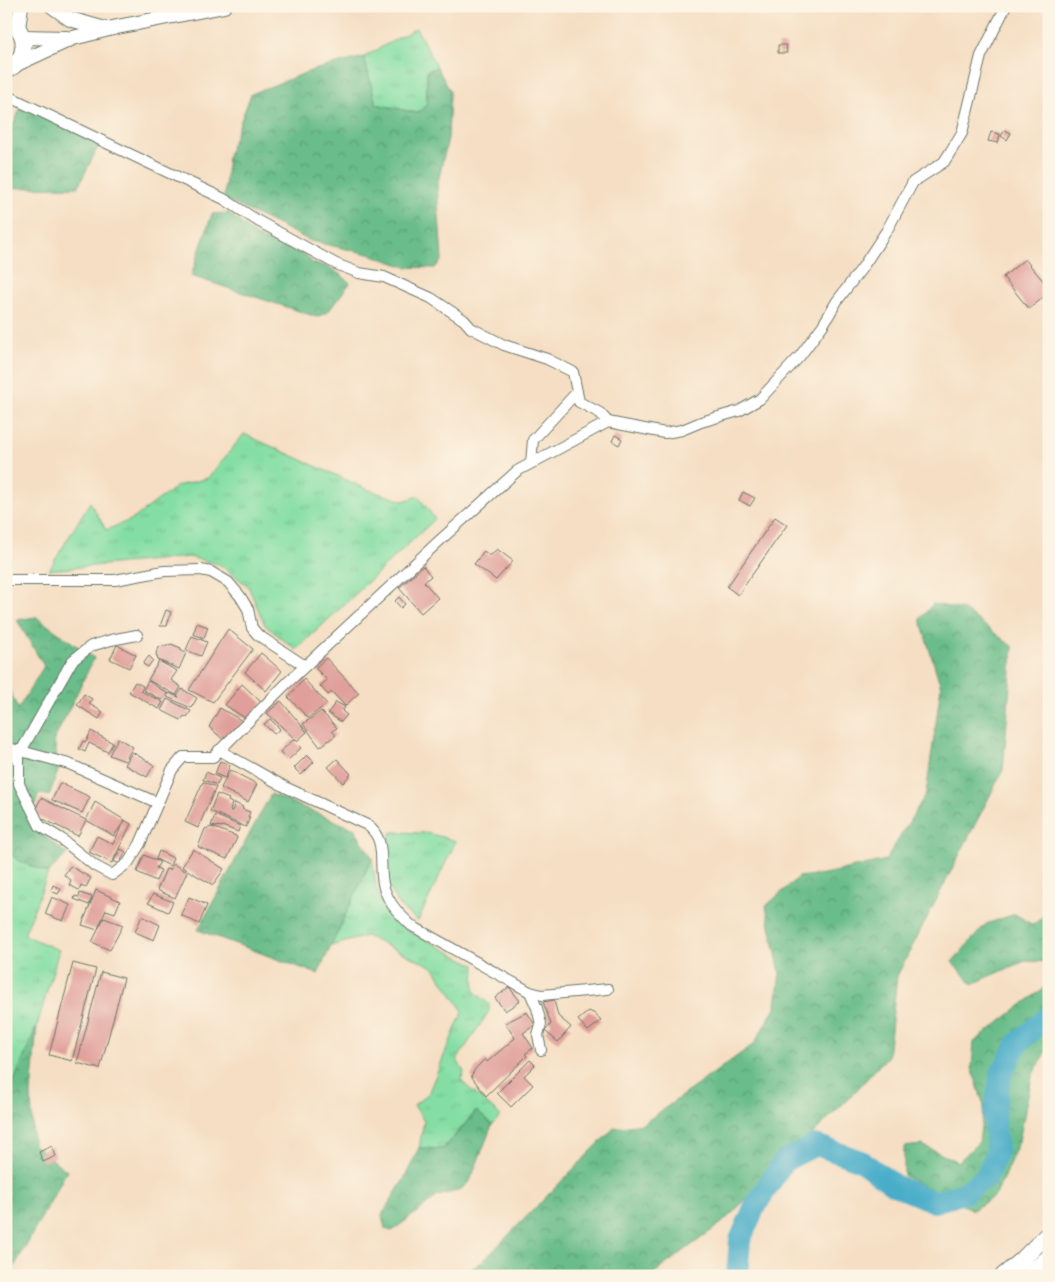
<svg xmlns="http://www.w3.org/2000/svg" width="1055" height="1282" font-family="Mynerve,sans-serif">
	<defs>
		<pattern id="grass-tufts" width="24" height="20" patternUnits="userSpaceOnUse" patternTransform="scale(1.25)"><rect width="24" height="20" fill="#84dea4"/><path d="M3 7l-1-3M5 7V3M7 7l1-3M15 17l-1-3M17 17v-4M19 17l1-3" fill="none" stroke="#72bf8e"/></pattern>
		<pattern id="forest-crowns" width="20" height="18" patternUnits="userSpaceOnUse" patternTransform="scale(1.25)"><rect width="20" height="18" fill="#6bbd8a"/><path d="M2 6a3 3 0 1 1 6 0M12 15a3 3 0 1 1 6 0" fill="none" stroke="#579b72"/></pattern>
	</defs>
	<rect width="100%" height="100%" fill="#fcf5e5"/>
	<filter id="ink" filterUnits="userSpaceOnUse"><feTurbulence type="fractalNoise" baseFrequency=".02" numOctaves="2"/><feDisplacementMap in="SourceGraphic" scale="10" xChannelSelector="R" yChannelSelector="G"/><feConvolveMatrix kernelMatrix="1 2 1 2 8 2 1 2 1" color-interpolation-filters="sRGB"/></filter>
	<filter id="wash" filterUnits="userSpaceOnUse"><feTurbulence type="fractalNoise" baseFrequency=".0096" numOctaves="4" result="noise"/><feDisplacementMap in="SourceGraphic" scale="20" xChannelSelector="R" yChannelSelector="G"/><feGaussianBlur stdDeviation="1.12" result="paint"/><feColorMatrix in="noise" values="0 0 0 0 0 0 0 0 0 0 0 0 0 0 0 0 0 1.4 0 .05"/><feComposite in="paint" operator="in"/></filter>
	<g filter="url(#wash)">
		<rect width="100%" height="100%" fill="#f5dec3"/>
		<g fill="url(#grass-tufts)" stroke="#528e6c">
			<polygon points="416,28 437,67 427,71 427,105 417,113 376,104 364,57"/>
			<polygon points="244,434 369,490 404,501 418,496 435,519 296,650 265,625 248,586 219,564 189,557 49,570 90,502 106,530 133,519 177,486 208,478"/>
			<polygon points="392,832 427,833 456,841 418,921 400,907 387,884 386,845"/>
			<polygon points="6,848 17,860 48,873 24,935 59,950 37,1026 6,1101"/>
			<polygon points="372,858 376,887 386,913 407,930 475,965 474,991 489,1004 489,1011 457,1060 464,1072 461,1081 501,1116 492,1125 476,1111 443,1149 419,1148 424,1121 414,1105 428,1094 463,1011 433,967 366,936 331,946"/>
		</g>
		<g fill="url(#forest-crowns)" stroke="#457d5f">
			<polygon points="364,57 376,104 417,113 427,105 427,71 437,67 450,91 448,138 437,186 442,260 435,268 406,267 369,254 311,241 224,199 228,155 251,94 313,70"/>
			<polygon points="22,103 101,141 78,187 6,188 6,144"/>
			<path d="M229,213L256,236L307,256L313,264C327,264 340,273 350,283L328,312L317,317L191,276L212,214Z"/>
			<polygon points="933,604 964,610 1013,647 1003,770 897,976 888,1056 850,1097 723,1222 650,1276 460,1276 482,1262 614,1128 643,1124 754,1044 776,1006 780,973 766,906 799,877 824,874 886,860 926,794 941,687 920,619"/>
			<polygon points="36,617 94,658 54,740 59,768 49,796 39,793 29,824 67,854 48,873 17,860 6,848 6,682 18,709 44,666 17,620"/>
			<polygon points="271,794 355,829 372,858 318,974 198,930"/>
			<polygon points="1049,911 1049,962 1025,961 972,984 952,962 986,924 1015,914 1033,925"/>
			<polygon points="1049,984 1049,1046 1032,1076 1019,1141 996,1195 973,1210 904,1176 904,1147 922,1145 958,1162 979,1142 984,1106 972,1068 974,1042"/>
			<polygon points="37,1026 31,1093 33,1144 67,1171 9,1276 6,1276 6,1101"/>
			<polygon points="477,1111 492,1125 470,1181 460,1190 438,1196 392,1231 385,1229 382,1215 404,1179 419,1148 443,1149"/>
		</g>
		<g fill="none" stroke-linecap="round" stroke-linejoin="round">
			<polyline stroke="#4aadc9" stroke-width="22" points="737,1276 740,1240 754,1208 784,1161 816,1145 861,1161 894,1185 934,1202 964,1193 987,1176 997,1151 994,1116 1001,1074 1018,1043 1049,1016"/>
		</g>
		<g id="blocks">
			<g fill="#e09f9a">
				<polygon points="778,45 786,45 787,53 778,53"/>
				<polygon points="1005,130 1011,133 1007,140 1001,136"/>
				<polygon points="991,132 1000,134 998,143 988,141"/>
				<polygon points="1025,259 1049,288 1049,293 1029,309 1003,277"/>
				<polygon points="615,435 622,439 619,445 612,441"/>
				<polygon points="743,492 755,498 750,506 739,500"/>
				<polygon points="775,517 787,525 738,595 727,587"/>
				<polygon points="497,549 513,561 496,580 474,564 484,551 490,556"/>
				<polygon points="423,566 431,576 424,582 438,598 421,613 399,588"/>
				<polygon points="399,597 405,604 401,608 395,601"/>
				<polygon points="166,610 171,612 167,626 160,626"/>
				<polygon points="197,623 208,627 204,638 193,634"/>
				<polygon points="228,629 253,649 213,702 189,690"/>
				<polygon points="192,636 207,642 201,656 186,650"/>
				<polygon points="171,644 181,648 180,650 186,653 179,669 158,660 156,654 158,647 167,646"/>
				<polygon points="117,645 136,655 129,668 110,659"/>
				<polygon points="261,653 282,671 266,691 245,672"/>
				<polygon points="149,656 153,660 148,667 143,664"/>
				<polygon points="326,658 359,693 345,706 332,692 328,695 320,686 327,680 315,668"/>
				<polygon points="159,661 177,671 171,680 181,687 176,695 148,680"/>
				<polygon points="304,679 327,704 308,718 288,697"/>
				<polygon points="148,681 167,693 162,700 143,690"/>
				<polygon points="135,682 143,686 141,691 163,702 159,709 129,692"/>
				<polygon points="242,684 262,703 248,720 225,705"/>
				<polygon points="182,689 197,698 191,708 167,697 169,693 179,697 177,696"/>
				<polygon points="84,694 92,699 89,704 103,712 99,719 77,705"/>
				<polygon points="167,699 191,711 187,717 184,716 181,720 161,710"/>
				<polygon points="281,701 307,732 297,741 267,713"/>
				<polygon points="336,702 345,707 342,711 347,715 341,722 328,713"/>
				<polygon points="220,708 244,722 226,742 209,727"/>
				<polygon points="321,711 337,728 332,731 336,735 320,747 303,724"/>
				<polygon points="270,719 280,729 274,734 264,724"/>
				<polygon points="91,731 113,743 108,752 89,743 85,752 79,749 83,741 86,742"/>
				<polygon points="118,738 133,747 125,761 109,755"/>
				<polygon points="293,740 301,748 288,760 280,752"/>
				<polygon points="132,752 154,765 147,777 125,765"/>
				<polygon points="307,755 314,762 301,775 294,768"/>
				<polygon points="337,759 351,774 343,783 328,767"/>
				<polygon points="220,761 230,765 225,778 215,774"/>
				<polygon points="230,770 257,784 248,802 221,788"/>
				<polygon points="206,772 220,778 217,785 203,780"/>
				<polygon points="203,782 216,787 198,828 185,822"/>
				<polygon points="60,783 90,797 82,813 52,800"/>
				<polygon points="217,794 229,799 228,801 232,803 230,811 232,811 235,803 243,807 242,809 250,812 248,817 250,817 246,827 210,811"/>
				<polygon points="41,798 86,820 78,836 33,814"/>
				<polygon points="95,802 131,824 112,863 89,852 97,836 113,844 125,820 114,836 86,820"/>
				<polygon points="215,815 240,826 238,832 222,826 221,827 218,826 217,827 211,826"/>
				<polygon points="212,827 236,836 237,838 227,859 198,847 205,829"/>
				<polygon points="121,849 126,852 119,864 114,861"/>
				<polygon points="193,849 224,869 213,885 182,867"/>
				<polygon points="159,851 173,858 170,866 156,859"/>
				<polygon points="144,855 160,862 156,868 161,870 156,881 137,872"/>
				<polygon points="173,864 187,872 175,898 157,890 166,869 170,870"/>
				<polygon points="70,866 91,878 86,887 81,885 79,890 69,885 71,880 64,875"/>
				<polygon points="53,885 61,889 58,894 51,891"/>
				<polygon points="96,890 120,901 115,913 106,910 98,929 104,918 123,925 110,950 92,942 98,930 82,925"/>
				<polygon points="80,893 92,897 89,905 74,899 75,896 79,897"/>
				<polygon points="153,894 173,902 168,912 148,903"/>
				<polygon points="52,897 70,905 63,921 45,914"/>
				<polygon points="189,897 207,905 199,924 181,915"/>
				<polygon points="142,916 160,925 154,940 135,932"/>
				<polygon points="73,963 96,969 72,1061 49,1055"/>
				<polygon points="101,972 124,978 100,1069 77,1063"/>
				<polygon points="509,987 520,1001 505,1011 495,998"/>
				<polygon points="554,1000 558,1016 571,1027 558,1042 545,1031 551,1024 543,1002"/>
				<polygon points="589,1011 595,1014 601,1021 588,1031 578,1020"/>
				<polygon points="527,1012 535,1025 523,1033 533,1048 525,1054 527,1056 486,1096 471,1076 476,1068 485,1059 487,1062 515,1038 505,1023"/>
				<polygon points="530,1060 535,1065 524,1076 533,1085 511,1107 497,1093"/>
				<polygon points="52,1146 56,1156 43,1162 39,1152"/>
			</g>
		</g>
	</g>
	<g filter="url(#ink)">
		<use href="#blocks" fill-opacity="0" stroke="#6a7566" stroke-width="1"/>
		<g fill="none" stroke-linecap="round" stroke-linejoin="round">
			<g stroke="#6a7566" stroke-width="12">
				<g id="minor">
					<polyline points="6,95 224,199 258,221 336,264 359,273 384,277 431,298 464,320 471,328 504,345 547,359 573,372 579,402 600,413 608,422"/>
					<polyline points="531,463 533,440 577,392"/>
					<polyline points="6,580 115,580 164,571 201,570 211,572 228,582 240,596 248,609 252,628 258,635 305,666"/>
					<polyline points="6,748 21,751 72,661 91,646 111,640 137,635"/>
					<path d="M219,750L287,788L367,825C389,841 377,865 384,888C389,904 400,915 412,926L530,992L542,995L608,989"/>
					<polyline points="21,751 69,764 158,803"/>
					<polyline points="6,752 19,758 19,784 40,826 60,838 95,866 112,875 128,863 140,844 172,770 183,757 213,757 288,682 438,542 517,471 608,422 665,433 682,430 701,422 739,411 760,399 800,356 823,325 837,301 862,268 887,230 913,182 944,162 962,133 981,56 1006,6"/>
					<polyline points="530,992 537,1008 541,1024 538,1035 541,1050"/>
				</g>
			</g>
			<g stroke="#6a7566" stroke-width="16">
				<g id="secondary">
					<polyline points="52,6 70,19 105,29"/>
					<polyline points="18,29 21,6"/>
					<polyline points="23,37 67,38"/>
					<polyline points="17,64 73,38 117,27 224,6"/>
				</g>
			</g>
			<g stroke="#6a7566" stroke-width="18">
				<g id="trunk">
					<path d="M6,22C31,29 28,62 6,70"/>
					<polyline points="1003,1276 1021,1261 1049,1233"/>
					<polyline points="1027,1276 1049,1257"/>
				</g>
			</g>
			<use href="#minor" stroke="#fff" stroke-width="10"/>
			<use href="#secondary" stroke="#fff" stroke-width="14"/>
			<use href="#trunk" stroke="#fff" stroke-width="16"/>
		</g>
	</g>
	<rect width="1055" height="1282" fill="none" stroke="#fcf5e5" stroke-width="25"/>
</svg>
